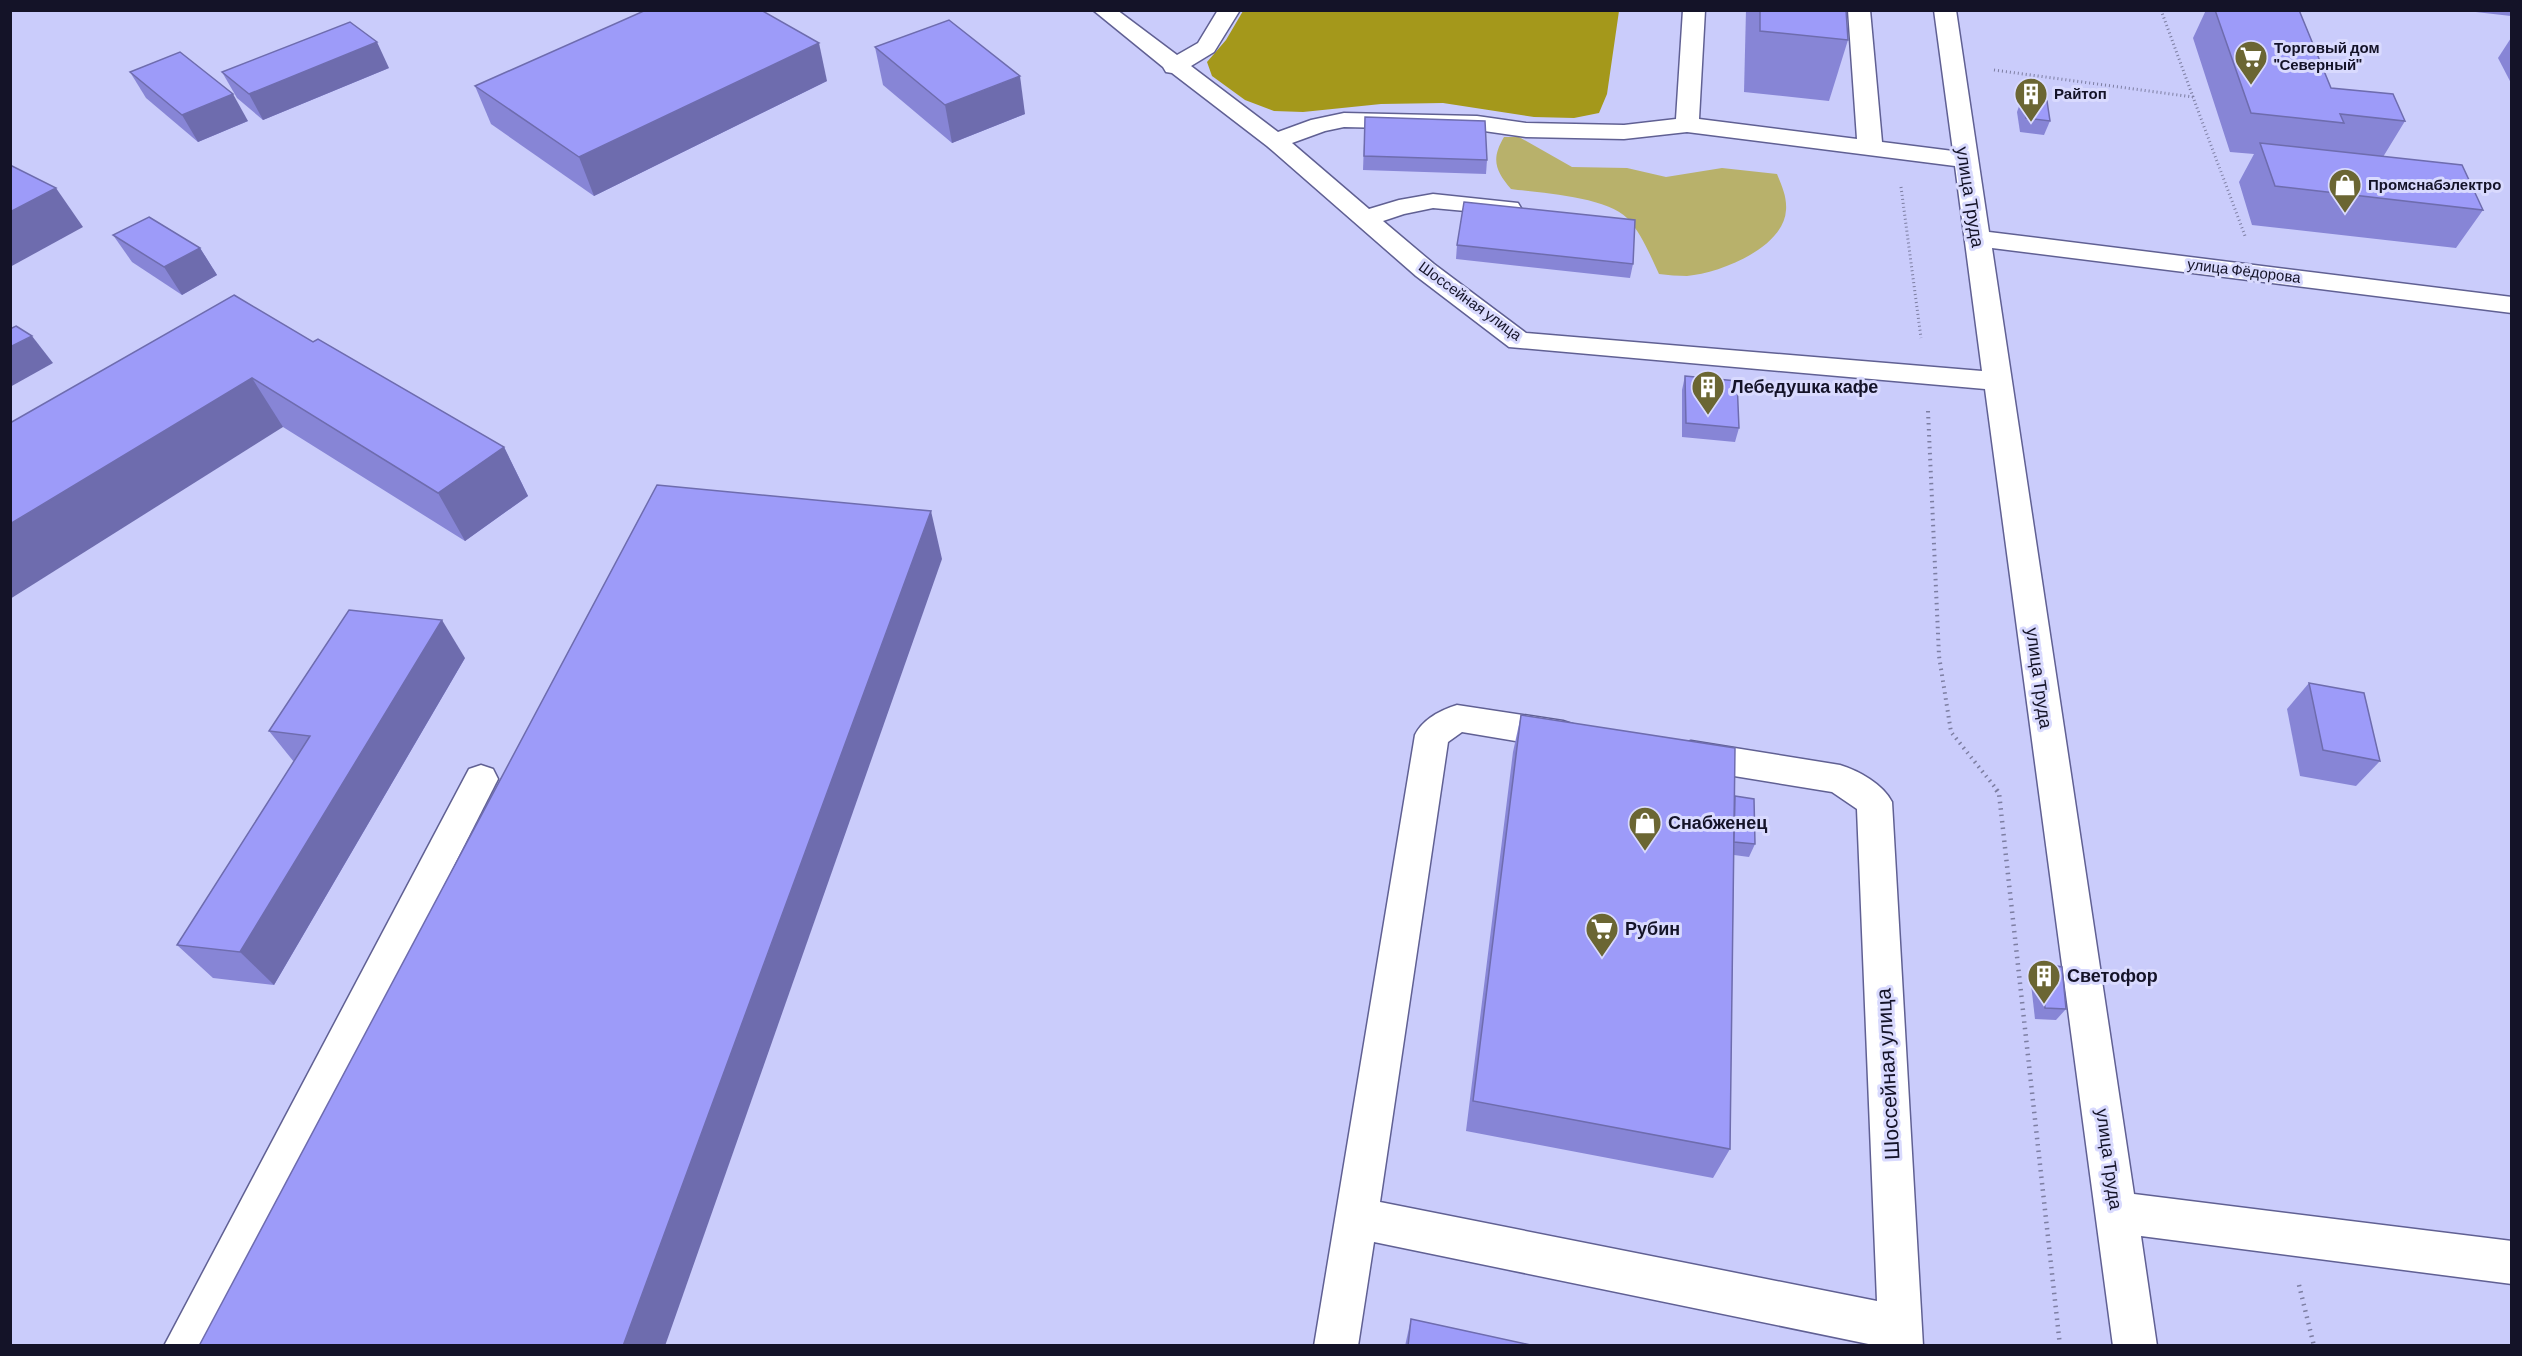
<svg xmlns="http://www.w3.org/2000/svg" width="2522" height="1356" font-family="Barlow,sans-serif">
	<rect width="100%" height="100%" fill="#caccfb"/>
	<path fill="#b8b16b" d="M1504,137H1519L1572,167L1627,168L1666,177L1722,168L1777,174C1782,186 1787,197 1786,210C1784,248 1720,273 1687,276C1678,276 1668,275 1659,274C1650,255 1642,234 1627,218C1607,197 1540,193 1511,189C1495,170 1491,159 1504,137Z"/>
	<polygon fill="#a4981b" points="1243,11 1243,10 1619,11 1607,94 1599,113 1574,118 1534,117 1443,103 1381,104 1303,112 1274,111 1245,100 1212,76 1207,62 1226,40"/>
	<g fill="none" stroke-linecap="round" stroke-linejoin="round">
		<g stroke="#606093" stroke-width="3">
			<g id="minor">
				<path d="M1093,10H1117L1177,55L1198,43L1218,10H1240L1214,52L1191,66L1278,132L1311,120L1344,113L1477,116L1526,123L1624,125L1676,119L1683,10H1705L1699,119L1857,139L1848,10H1870L1882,142L1953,151L1934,10H1956L1989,232L2512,297V313L1992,248L2134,1194L2512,1241V1284L2141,1236L2157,1346H2113L1985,389L1509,347L1416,276L1267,146L1172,73L1166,72L1163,67ZM1344,127L1477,130L1526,137L1624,139L1687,132L1955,166L1982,371L1526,333L1434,264L1383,221L1404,214L1433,208L1509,215L1518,213L1521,208L1518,203L1433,194L1399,200L1369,209L1292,143L1325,131Z"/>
				<path d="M1457,705L1563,721L1575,725L1580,735L1575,745L1563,749L1462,732L1448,742L1380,1202L1877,1301L1857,809L1832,792L1691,769L1679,765L1674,755L1679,745L1691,741L1840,765C1859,771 1883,784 1892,802L1923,1346H1878L1374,1242L1358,1346H1314L1415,735C1423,719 1441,710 1457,705Z"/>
				<polygon points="481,765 493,769 498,779 210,1346 164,1346 469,769"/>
			</g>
		</g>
		<g stroke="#7d7ea2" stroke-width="3" stroke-dasharray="1 3" stroke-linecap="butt">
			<polyline points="2161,10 2193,97"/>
			<polyline points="1994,70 2193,97 2245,236"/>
			<polyline points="1901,187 1921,338"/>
		</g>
		<polyline stroke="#7d7ea2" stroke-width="4" stroke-dasharray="1.5 4.5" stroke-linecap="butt" points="1928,411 1939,656 1951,732 1998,791"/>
		<g stroke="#7d7ea2" stroke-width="4.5" stroke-dasharray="1.5 5" stroke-linecap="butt">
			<polyline points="1996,790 1999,793 2060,1346"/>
			<polyline points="2299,1285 2314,1346"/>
		</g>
		<use href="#minor" fill="#fff" fill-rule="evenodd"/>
	</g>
	<g fill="#8785d6">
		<polygon points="1746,10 1846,10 1848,40 1829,101 1744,92"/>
		<polygon points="2206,10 2299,10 2331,88 2405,121 2383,157 2483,210 2456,248 2252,225 2239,182 2254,154 2230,152 2193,38"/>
		<polygon points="2458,10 2511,10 2511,16"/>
		<polygon points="2511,38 2511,83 2498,58"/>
		<polygon points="875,47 1025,114 952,143 883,85"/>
		<polygon points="389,68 263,120 237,98 222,72"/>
		<polygon points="130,72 248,121 198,142 146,98"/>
		<polygon points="827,81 594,196 491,124 475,86"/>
		<polygon points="2022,98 2050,121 2044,135 2020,132 2017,112"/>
		<polygon points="1365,117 1487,160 1486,174 1363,170"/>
		<polygon points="113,235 200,248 217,275 182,295 132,262"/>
		<polygon points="1457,245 1633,264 1630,278 1456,259"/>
		<polygon points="313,342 504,447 528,496 465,541 283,427 10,423"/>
		<polygon points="1685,376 1739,428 1735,442 1682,437 1682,390"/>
		<polygon points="465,658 274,985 213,978 177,945 294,762 269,731"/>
		<polygon points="2309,683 2380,761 2356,786 2300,776 2287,709"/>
		<polygon points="1521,715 1735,796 1755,844 1749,857 1734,855 1730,1149 1713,1178 1466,1131 1513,752"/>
		<polygon points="2040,963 2066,1009 2056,1020 2035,1019 2030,975"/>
		<polygon points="1411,1319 1535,1346 1405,1346"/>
	</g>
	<g fill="#6e6cae">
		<polygon points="377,42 389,68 263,120 249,94"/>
		<polygon points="819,43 827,81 594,196 579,157"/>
		<polygon points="1020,76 1025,114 952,143 945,105"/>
		<polygon points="233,94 248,121 198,142 182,115"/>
		<polygon points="56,188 83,227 10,267 10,212"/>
		<polygon points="200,248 217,275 182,295 164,267"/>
		<polygon points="32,336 53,363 10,387 10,347"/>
		<polygon points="252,378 283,427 10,599 10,524"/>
		<polygon points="504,447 528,496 465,541 438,493"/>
		<polygon points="931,511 942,559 665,1346 623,1346"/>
		<polygon points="442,620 465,658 274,985 240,952"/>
	</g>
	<g fill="#9d9bf9" stroke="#6e6cae" stroke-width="1.5">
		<polygon points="646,10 761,10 819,43 579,157 475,86"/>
		<polygon points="1760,10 1846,10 1848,40 1760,31"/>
		<polygon points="2215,10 2299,10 2331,88 2393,94 2405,121 2340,114 2344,123 2251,113"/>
		<polygon points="949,20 1020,76 945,105 875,47"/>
		<polygon points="350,22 377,42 249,94 222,72"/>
		<polygon points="180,52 233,94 182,115 130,72"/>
		<polygon points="2022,98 2047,101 2050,121 2026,118"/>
		<polygon points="1365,117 1485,121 1487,160 1364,156"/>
		<polygon points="2260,143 2462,165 2483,210 2275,186"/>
		<polygon points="10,165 56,188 10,212"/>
		<polygon points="1464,202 1635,220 1633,264 1457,245"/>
		<polygon points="149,217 200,248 164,267 113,235"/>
		<polygon points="234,295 313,342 318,339 504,447 438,493 252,378 10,524 10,423"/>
		<polygon points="16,326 32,336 10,347 10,329"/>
		<polygon points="1685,376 1737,381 1739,428 1686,423"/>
		<polygon points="657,485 931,511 623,1346 199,1346"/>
		<polygon points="349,610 442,620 240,952 177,945 310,736 269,731"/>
		<polygon points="2309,683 2364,693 2380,761 2323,750"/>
		<polygon points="1521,715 1735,748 1730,1149 1473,1101"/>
		<polygon points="1735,796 1754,799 1755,844 1734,842"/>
		<polygon points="2040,963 2062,967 2066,1009 2045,1008"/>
		<polygon points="1411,1319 1535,1346 1408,1346"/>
	</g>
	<defs>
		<g id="supermarket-pin" transform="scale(1.725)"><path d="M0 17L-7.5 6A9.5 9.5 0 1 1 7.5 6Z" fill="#6b6633" stroke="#d9dafe"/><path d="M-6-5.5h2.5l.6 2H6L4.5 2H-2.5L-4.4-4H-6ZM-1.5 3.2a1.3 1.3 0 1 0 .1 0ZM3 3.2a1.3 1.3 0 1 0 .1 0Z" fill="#fff"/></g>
		<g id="building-pin" transform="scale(1.725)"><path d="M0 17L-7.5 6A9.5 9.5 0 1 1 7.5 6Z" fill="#6b6633" stroke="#d9dafe"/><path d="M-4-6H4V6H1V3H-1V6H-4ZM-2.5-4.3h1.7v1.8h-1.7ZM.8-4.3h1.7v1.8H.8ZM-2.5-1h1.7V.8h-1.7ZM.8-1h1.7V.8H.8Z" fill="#fff"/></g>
		<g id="shop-pin" transform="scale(1.725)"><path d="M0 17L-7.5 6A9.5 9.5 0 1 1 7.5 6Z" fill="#6b6633" stroke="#d9dafe"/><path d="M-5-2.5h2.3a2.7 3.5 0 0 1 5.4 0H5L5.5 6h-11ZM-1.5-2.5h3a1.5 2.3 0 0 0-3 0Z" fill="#fff"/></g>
	</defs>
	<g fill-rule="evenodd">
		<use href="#supermarket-pin" x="2251" y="57"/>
		<use href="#building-pin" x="2031" y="94"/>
		<use href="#shop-pin" x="2345" y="185"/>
		<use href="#building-pin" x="1708" y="387"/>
		<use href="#shop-pin" x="1645" y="823"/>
		<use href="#supermarket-pin" x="1602" y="929"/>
		<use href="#building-pin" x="2044" y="976"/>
	</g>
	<g text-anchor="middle" stroke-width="6" stroke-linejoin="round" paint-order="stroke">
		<g font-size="15" font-weight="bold" fill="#141328" stroke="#d9dafe" text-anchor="start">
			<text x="2274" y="53">Торговый дом<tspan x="2274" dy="17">"Северный"</tspan></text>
			<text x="2054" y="99">Райтоп</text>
			<text x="2368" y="190">Промснабэлектро</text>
		</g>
		<g font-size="15" fill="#141328" stroke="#d9dafe">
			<text transform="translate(2244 271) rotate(7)" y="5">улица Фёдорова</text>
			<text transform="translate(1470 301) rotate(36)" y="5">Шоссейная улица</text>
		</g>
		<g font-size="18" fill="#141328" stroke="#d9dafe">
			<text transform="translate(1970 197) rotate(81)" y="6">улица Труда</text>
			<text transform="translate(2039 678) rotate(82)" y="6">улица Труда</text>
			<text transform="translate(2109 1159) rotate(82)" y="6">улица Труда</text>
		</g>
		<g font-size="18" font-weight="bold" fill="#141328" stroke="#d9dafe" text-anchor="start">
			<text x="1731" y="393">Лебедушка кафе</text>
			<text x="1668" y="829">Снабженец</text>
			<text x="1625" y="935">Рубин</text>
			<text x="2067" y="982">Светофор</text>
		</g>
		<g font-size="21" fill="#141328" stroke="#d9dafe">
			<text transform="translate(1888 1074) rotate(-93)" y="7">Шоссейная улица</text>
		</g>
	</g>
	<rect width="2522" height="1356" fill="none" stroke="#141328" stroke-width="24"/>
</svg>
